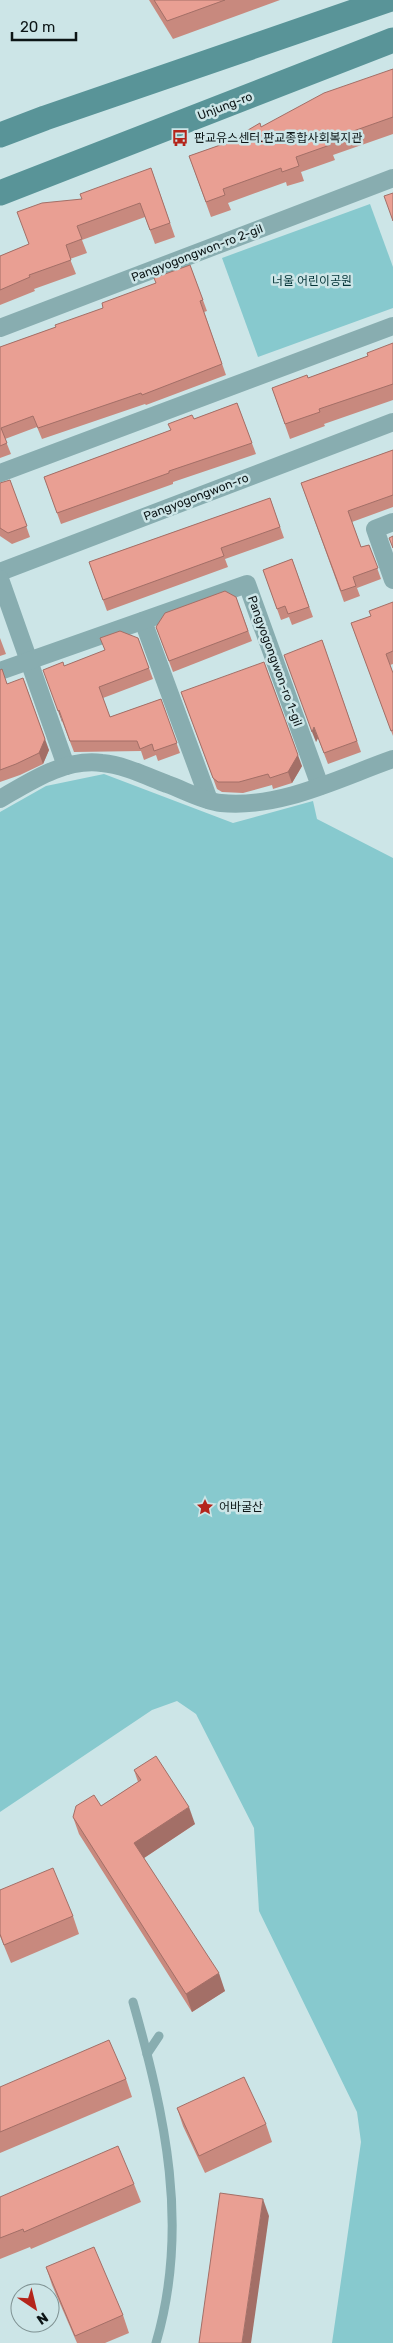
<svg xmlns="http://www.w3.org/2000/svg" width="393" height="2343" font-family="Rubik,'Noto Sans KR',sans-serif">
	<rect width="100%" height="100%" fill="#cce5e7"/>
	<g fill="#87c9ce">
		<polygon points="370,204 393,267 393,308 258,357 222,258"/>
		<polygon points="104,774 233,823 313,801 317,819 393,858 393,2343 332,2343 361,2142 357,2112 259,1911 254,1828 196,1714 177,1701 152,1710 0,1812 0,812 46,786"/>
	</g>
	<g fill="none" stroke-linecap="round" stroke-linejoin="round">
		<g stroke="#88adb0" stroke-width="9">
			<path d="M133,2002C165,2115 190,2227 156,2343"/>
			<polyline points="147,2054 159,2036"/>
		</g>
		<g stroke="#88adb0" stroke-width="18">
			<polyline points="0,328 393,178"/>
			<polyline points="0,473 393,326"/>
			<polyline points="393,522 375,529 393,580"/>
			<polyline points="0,572 393,422"/>
			<polyline points="0,579 66,766"/>
			<polyline points="143,621 209,800"/>
			<polyline points="0,671 247,584 320,786"/>
			<path d="M0,799C31,781 65,758 102,763C124,765 146,776 167,784C184,790 203,801 221,803C280,809 339,778 393,759"/>
		</g>
		<g stroke="#599498" stroke-width="25">
			<polyline points="0,135 45,118 388,0"/>
			<polyline points="0,193 393,40"/>
		</g>
	</g>
	<g fill="#c8897e">
		<polygon points="149,0 280,0 173,39"/>
		<polygon points="393,69 393,134 333,155 335,160 301,172 304,181 287,186 286,182 228,203 231,210 211,217 189,156 226,143"/>
		<polygon points="151,168 175,237 155,244 145,217 82,240 87,253 70,259 76,274 34,289 35,291 0,305 0,256 29,244 82,199"/>
		<polygon points="190,265 207,311 204,312 226,375 146,405 145,404 42,439 37,427 5,439 11,454 0,458 0,347 56,327 103,308 156,283"/>
		<polygon points="393,343 393,400 324,424 325,426 290,439 272,388 308,378 368,356"/>
		<polygon points="237,403 256,454 173,482 173,484 61,524 44,477 171,430 194,419"/>
		<polygon points="393,450 393,507 352,522 361,547 369,545 381,579 357,588 360,596 344,602 301,483"/>
		<polygon points="10,480 30,537 12,544 0,536 0,483"/>
		<polygon points="270,498 284,538 225,559 228,567 107,611 89,562"/>
		<polygon points="292,559 313,617 292,625 289,617 281,620 263,570"/>
		<polygon points="236,597 252,641 173,672 156,627"/>
		<polygon points="393,602 393,664 390,665 393,673 393,736 351,623 371,616"/>
		<polygon points="0,638 6,654 0,656"/>
		<polygon points="138,638 153,679 103,698 110,717 161,699 180,753 158,761 156,755 144,760 141,751 74,752 62,721 62,722 64,666"/>
		<polygon points="322,640 361,752 328,764 318,738 316,742"/>
		<polygon points="0,670 7,684 49,750 43,764 20,775 0,782"/>
		<polygon points="181,692 302,766 292,783 273,789 272,785 243,793 222,792 217,789"/>
		<polygon points="134,1770 195,1824 144,1858 225,1991 192,2012 79,1834 73,1817 101,1806 138,1782"/>
		<polygon points="0,1890 73,1916 79,1934 11,1963 0,1936"/>
		<polygon points="126,2079 132,2097 0,2153 0,2087"/>
		<polygon points="177,2108 266,2124 272,2142 205,2173 183,2126"/>
		<polygon points="134,2184 141,2202 31,2249 30,2247 0,2259 0,2197"/>
		<polygon points="46,2267 123,2315 129,2333 105,2343 77,2343 52,2285"/>
	</g>
	<g fill="#a36f67">
		<polygon points="264,662 302,766 292,783 288,772"/>
		<polygon points="23,678 49,750 43,764 39,753"/>
		<polygon points="59,710 62,720 62,722 58,711"/>
		<polygon points="314,727 318,738 316,742 312,732"/>
		<polygon points="189,1807 195,1824 141,1860 134,1843"/>
		<polygon points="219,1973 225,1991 192,2012 186,1994"/>
		<polygon points="263,2199 269,2216 251,2343 242,2343"/>
	</g>
	<g fill="#e99f93" stroke="#a36f67">
		<polygon points="154,0 225,0 167,21"/>
		<polygon points="393,69 393,117 328,140 330,145 296,157 299,166 282,172 281,168 223,189 225,195 206,202 189,156 226,143 260,123 261,127 324,93"/>
		<polygon points="151,168 170,223 150,230 140,203 77,226 82,239 66,245 71,260 29,275 30,277 0,290 0,256 29,244 17,212 42,203 82,199 80,194"/>
		<polygon points="393,193 393,221 384,196"/>
		<polygon points="190,265 203,300 200,301 222,364 142,395 141,393 38,428 33,416 1,428 7,443 0,446 0,347 56,327 55,325 103,308 102,303 156,283 154,278"/>
		<polygon points="393,343 393,384 319,409 320,412 285,424 272,388 307,375 308,378 368,356 367,353"/>
		<polygon points="237,403 252,443 169,471 169,473 57,513 44,477 171,430 168,424 192,415 194,419"/>
		<polygon points="393,450 393,495 348,511 361,547 369,545 378,568 353,577 356,586 341,591 301,483"/>
		<polygon points="10,480 27,526 8,533 0,528 0,483"/>
		<polygon points="270,498 280,527 221,548 224,556 103,600 89,562"/>
		<polygon points="393,536 393,548 389,538"/>
		<polygon points="292,559 309,607 288,614 285,606 277,609 263,570"/>
		<polygon points="225,591 236,597 248,631 169,661 156,627 165,613"/>
		<polygon points="393,602 393,651 386,654 393,673 393,730 391,731 351,623 371,616 369,611"/>
		<polygon points="120,631 138,638 149,668 99,687 110,717 161,699 177,743 154,751 152,744 140,749 137,741 70,741 59,710 58,711 43,670 63,662 64,666 105,650 100,638"/>
		<polygon points="322,640 357,741 324,753 314,727 312,732 284,655"/>
		<polygon points="264,662 298,755 288,772 270,778 268,774 239,782 218,782 213,778 181,692"/>
		<polygon points="2,669 7,684 23,678 45,739 39,753 16,764 0,770 0,670"/>
		<polygon points="156,1756 189,1807 134,1843 219,1973 186,1994 73,1817 76,1806 94,1795 101,1806 141,1780 134,1770"/>
		<polygon points="53,1868 73,1916 4,1945 0,1934 0,1890"/>
		<polygon points="109,2040 126,2079 0,2132 0,2087"/>
		<polygon points="244,2077 266,2124 199,2156 177,2108"/>
		<polygon points="118,2146 134,2184 24,2232 23,2229 0,2238 0,2197"/>
		<polygon points="220,2193 263,2199 242,2343 199,2343"/>
		<polygon points="94,2247 123,2315 75,2336 46,2267"/>
	</g>
	<defs>
		<g id="bus-bare" transform="scale(1.35)"><path d="M-5-6H5V4H4V6H2V4H-2V6H-4V4H-5ZM-3.5-4V0h7V-4ZM-3.5 1.2v1.5H-2V1.2ZM2 1.2v1.5H3.5V1.2Z" fill="#b4251b" stroke="#cce5e7" stroke-width="2.5" paint-order="stroke"/></g>
		<g id="sight-bare" transform="scale(1.35)"><path d="M0-6L1.8-2.2L6-1.7L2.9 1.2L3.7 5.4L0 3.3L-3.7 5.4L-2.9 1.2L-6-1.7L-1.8-2.2Z" fill="#b4251b" stroke="#cce5e7" stroke-width="2.5" paint-order="stroke"/></g>
	</defs>
	<g fill-rule="evenodd">
		<use href="#bus-bare" x="180" y="138"/>
		<use href="#sight-bare" x="205" y="1507"/>
	</g>
	<g text-anchor="middle" stroke-width="5" stroke-linejoin="round" paint-order="stroke">
		<g font-size="12" fill="#0c1516" stroke="#cce5e7">
			<text transform="translate(225 106) rotate(-21)" y="4">Unjung-ro</text>
			<text transform="translate(197 253) rotate(-21)" y="4">Pangyogongwon-ro 2-gil</text>
			<text transform="translate(196 497) rotate(-21)" y="4">Pangyogongwon-ro</text>
			<text transform="translate(275 661) rotate(70)" y="4">Pangyogongwon-ro 1-gil</text>
		</g>
		<g font-size="12" fill="#0c1516" stroke="#cce5e7" text-anchor="start">
			<text x="194" y="142">판교유스센터.판교종합사회복지관</text>
			<text x="219" y="1511">어바굴산</text>
		</g>
		<g font-size="12" fill="#053538" stroke="#cce5e7">
			<text x="312" y="285">너울 어린이공원</text>
		</g>
	</g>
	<g transform="translate(35 2308) rotate(145)"><circle r="24" fill="#cce5e7" stroke="#7f9293"/>
	<path d="M0-4L9 19L0 12L-9 19Z" fill="#b4251b"/>
	<text y="-8" font-size="14" font-weight="bold" text-anchor="middle" fill="#0c1516">N</text>
	</g>
	<path d="M12 32v8h64v-8" fill="none" stroke="#0c1516" stroke-width="2.5"/>
	<text x="20" y="32" font-size="15" fill="#0c1516" stroke="#cce5e7" stroke-width="4" paint-order="stroke">20 m</text>
</svg>
